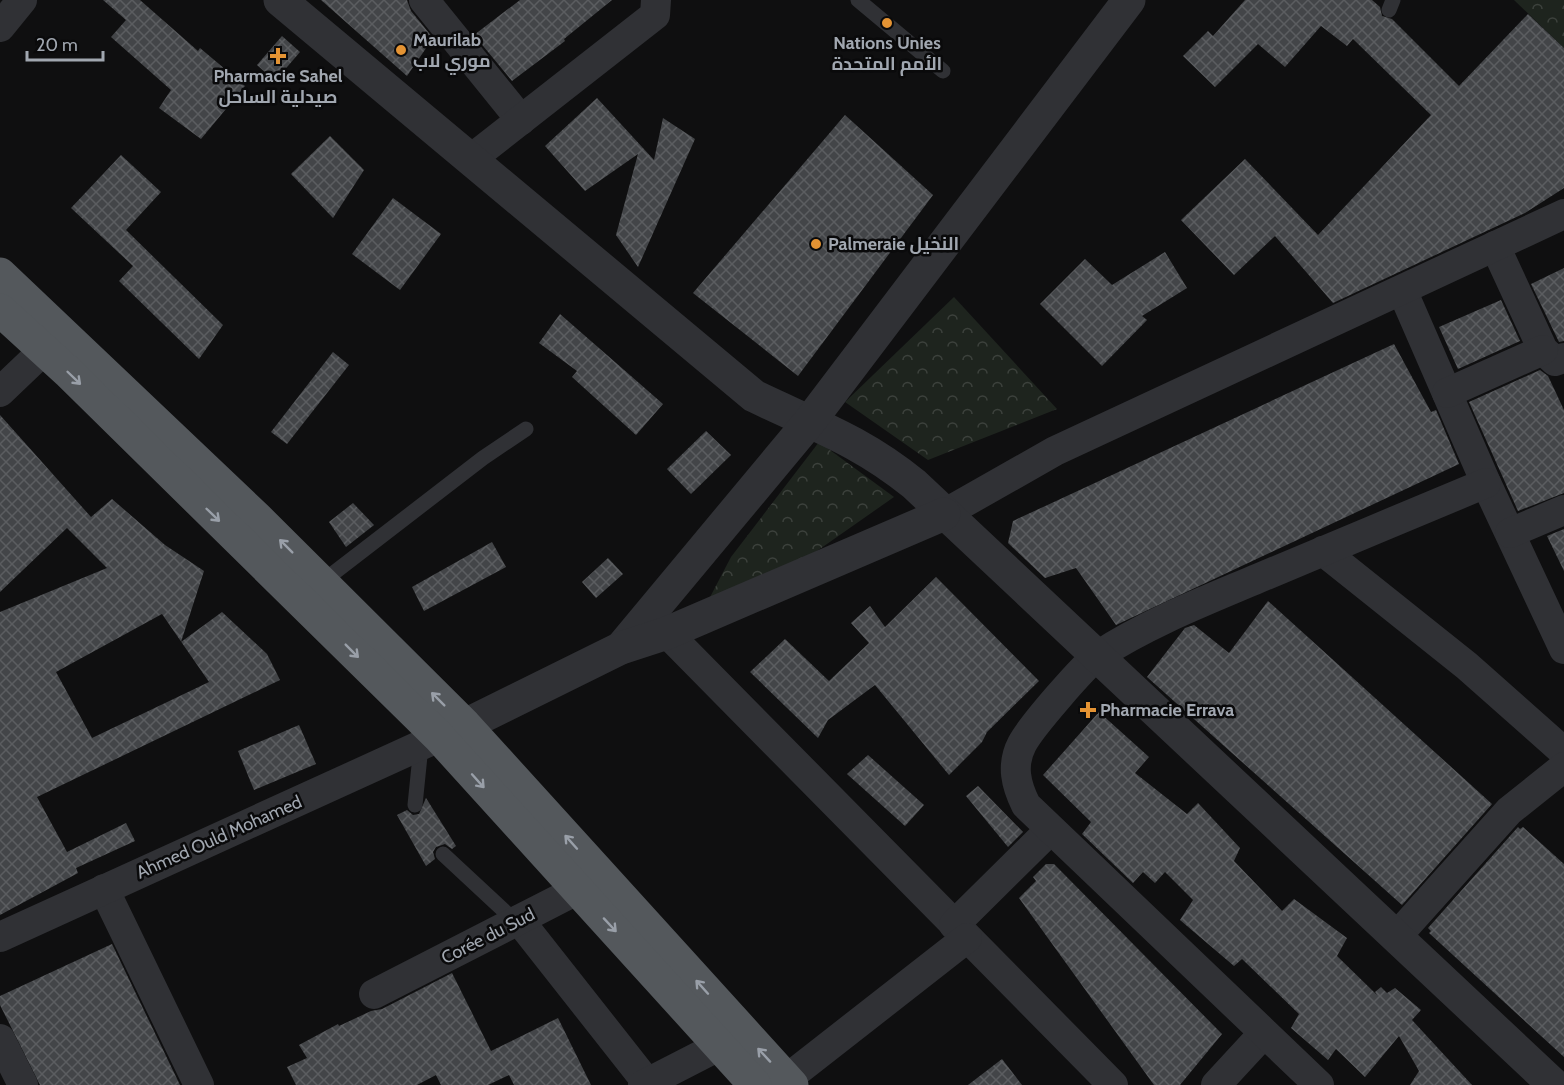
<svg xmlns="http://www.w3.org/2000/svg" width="1564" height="1085" font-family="Cabin,Cairo,sans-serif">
	<defs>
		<pattern id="park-crowns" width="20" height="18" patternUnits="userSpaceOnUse" patternTransform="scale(1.5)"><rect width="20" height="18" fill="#1e241e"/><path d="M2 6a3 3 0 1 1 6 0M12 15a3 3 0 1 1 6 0" fill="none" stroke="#3c413c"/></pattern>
		<pattern id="building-cross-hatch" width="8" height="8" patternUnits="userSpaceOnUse" patternTransform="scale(1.5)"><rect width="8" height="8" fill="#434548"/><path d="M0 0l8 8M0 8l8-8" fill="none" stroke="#5b5d60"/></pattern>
	</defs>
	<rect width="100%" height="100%" fill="#0f0f10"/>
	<g fill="url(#park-crowns)">
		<polygon points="1514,0 1564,0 1564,48"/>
		<polygon points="954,297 1057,409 928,460 845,402"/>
		<polygon points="819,442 894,497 777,579 708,601 731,557"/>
	</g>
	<g fill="url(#building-cross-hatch)" fill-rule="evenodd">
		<polygon points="103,0 140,0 198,51 200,48 245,86 201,139 159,108 171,90 111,37 126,20"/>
		<polygon points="321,0 407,0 411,11 433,38 407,76"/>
		<polygon points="520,0 612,0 564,39 565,41 512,81 474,35"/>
		<polygon points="1245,0 1372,0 1380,7 1382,16 1392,19 1459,86 1528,14 1564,48 1564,188 1525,213 1333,303 1275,236 1234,275 1181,220 1245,159 1318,235 1431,115 1353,39 1347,46 1321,26 1285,67 1258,44 1215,87 1183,56 1208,31 1213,36"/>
		<polygon points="282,36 300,52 275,81 257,65"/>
		<polygon points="597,98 654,160 663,118 695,139 638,267 616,235 638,154 585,191 545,146"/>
		<polygon points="845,115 933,195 798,376 693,293"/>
		<polygon points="330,136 364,170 333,218 291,174"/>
		<polygon points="121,155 161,192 126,230 223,325 199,359 119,281 133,266 71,208"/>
		<polygon points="393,198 441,234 400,290 352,254"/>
		<polygon points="1165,252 1187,288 1142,316 1147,320 1102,366 1040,304 1085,259 1112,285"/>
		<polygon points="1564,268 1564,341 1559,342 1531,284"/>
		<polygon points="1501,300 1520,341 1458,369 1439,327"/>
		<polygon points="560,314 663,404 636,435 572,377 577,371 539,343"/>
		<polygon points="1394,344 1431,412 1436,410 1459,464 1116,625 1076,568 1045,578 1008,543 1013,521"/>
		<polygon points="333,352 349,365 287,444 271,432"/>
		<polygon points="1540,370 1548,376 1564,410 1564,493 1518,511 1469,402"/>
		<path d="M0,415L91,517L112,499L165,545L204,571L181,642L222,612L267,654L280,680L37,797L67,852L126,823L135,841L76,868L78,873L0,915V612L107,568L67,528L0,592ZM162,614L209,682L92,738L56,672Z"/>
		<polygon points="706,431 731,455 691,494 667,469"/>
		<polygon points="353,503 374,525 346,547 329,522"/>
		<polygon points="1564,529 1564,571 1547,536"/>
		<polygon points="492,542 506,567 424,611 412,587"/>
		<polygon points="608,558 623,574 596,598 582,582"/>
		<polygon points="936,577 1039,681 987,732 982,742 949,775 875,685 828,720 818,738 750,672 785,639 829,681 869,643 851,623 870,606 885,627"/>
		<polygon points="1268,601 1492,804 1402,905 1147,677 1185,628 1194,625 1229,653"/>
		<polygon points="1099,712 1149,757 1135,773 1187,814 1198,803 1240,848 1234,861 1282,911 1294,899 1347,938 1337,956 1377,995 1375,992 1381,987 1387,993 1395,988 1421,1010 1412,1020 1472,1085 1410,1085 1419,1071 1399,1036 1365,1077 1336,1049 1328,1060 1291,1028 1299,1014 1242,959 1234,966 1180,920 1193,900 1165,872 1155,883 1143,872 1133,883 1082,834 1091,822 1043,775"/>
		<polygon points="299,725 316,764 254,790 238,751"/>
		<polygon points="868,755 924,805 905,826 847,774"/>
		<polygon points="978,786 1023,832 1008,847 966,796"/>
		<polygon points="426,798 456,846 452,849 445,844 436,847 433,852 435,859 426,866 397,815 407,810 413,815 419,814"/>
		<polygon points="1518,827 1520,829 1523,827 1564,864 1564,1057 1429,933 1431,931 1428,928"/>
		<polygon points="1046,864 1054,864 1222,1034 1180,1085 1154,1085 1019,898 1036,881 1033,877"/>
		<polygon points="112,944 180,1085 40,1085 0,1005 0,996"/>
		<polygon points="452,973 491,1051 558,1018 591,1085 514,1085 509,1075 488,1085 441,1085 436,1075 417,1085 296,1085 287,1067 307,1058 299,1045 338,1024 339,1026 371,1011 382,1009"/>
		<polygon points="1002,1059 1022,1085 968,1085"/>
	</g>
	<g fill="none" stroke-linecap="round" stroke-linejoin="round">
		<g stroke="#303135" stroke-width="15">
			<polyline points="858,0 943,71"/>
			<polyline points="1389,10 1393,0"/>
			<polyline points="322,582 483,458 526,429"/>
			<polyline points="415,805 421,746"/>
			<polyline points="443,854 515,921"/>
		</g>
		<g stroke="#303135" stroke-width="30">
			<polyline points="424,0 521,120"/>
			<polyline points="0,27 22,0"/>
			<polyline points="471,159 655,15 656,0"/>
			<polyline points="1495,246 1543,350 1555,361 1564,358"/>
			<polyline points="1402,290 1486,483 1564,649"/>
			<polyline points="0,392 44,350"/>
			<polyline points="1447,393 1543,350"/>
			<polyline points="944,514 1055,451 1564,214"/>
			<polyline points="1510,533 1564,510"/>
			<polyline points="1323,551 1467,666 1564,752"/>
			<polyline points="667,633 1113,1085"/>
			<polyline points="104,889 199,1085"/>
			<polyline points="519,920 649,1085"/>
			<polyline points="954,925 1050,830"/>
			<polyline points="0,937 439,737"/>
			<polyline points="1396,937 1509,811 1564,767"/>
			<polyline points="374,994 577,890 596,875"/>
			<polyline points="0,1039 23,1085"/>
			<polyline points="643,1085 721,1045 737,1033"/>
			<polyline points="779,1085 967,938"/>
			<polyline points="1216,1085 1264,1033"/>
			<path d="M1319,1085L1026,805C1016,785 1011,765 1022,744C1030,728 1085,664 1099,655C1148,623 1205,601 1259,578C1335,546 1410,515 1486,483"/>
		</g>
		<g stroke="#303135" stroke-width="33">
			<path d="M280,0L754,396C814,425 860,440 914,484L1554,1085"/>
			<polyline points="621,648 810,421 1129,0"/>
			<polyline points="441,737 621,648 667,633 944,514"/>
		</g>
		<g stroke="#54585c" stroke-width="33">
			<polyline points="0,274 257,518 465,725 792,1085"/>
			<polyline points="0,310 68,372 439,737 755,1085"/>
		</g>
	</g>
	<defs><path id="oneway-shaft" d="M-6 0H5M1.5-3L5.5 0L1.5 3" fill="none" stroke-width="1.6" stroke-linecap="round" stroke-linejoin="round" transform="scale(1.5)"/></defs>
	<g stroke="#999fa8">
		<use href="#oneway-shaft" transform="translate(74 378) rotate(44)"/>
		<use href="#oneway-shaft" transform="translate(213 515) rotate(44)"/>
		<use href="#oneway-shaft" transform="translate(286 546) rotate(-135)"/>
		<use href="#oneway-shaft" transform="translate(352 651) rotate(45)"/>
		<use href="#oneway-shaft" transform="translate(438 699) rotate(-135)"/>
		<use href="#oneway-shaft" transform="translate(478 781) rotate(48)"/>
		<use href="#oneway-shaft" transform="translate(571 842) rotate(-132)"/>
		<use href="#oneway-shaft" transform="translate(610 925) rotate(47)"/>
		<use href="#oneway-shaft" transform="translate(702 987) rotate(-132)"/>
		<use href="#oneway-shaft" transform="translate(764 1055) rotate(-133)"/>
	</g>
	<g fill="#e49333" stroke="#0a0a0b" stroke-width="2">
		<circle cx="887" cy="23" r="6"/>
		<circle cx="401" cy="50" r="6"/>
		<path d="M275 47h6v6h6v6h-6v6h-6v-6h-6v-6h6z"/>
		<circle cx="816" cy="244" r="6"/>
		<path d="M1085 701h6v6h6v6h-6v6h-6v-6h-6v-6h6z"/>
	</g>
	<g text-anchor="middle" stroke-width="5" stroke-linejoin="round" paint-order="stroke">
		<g font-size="18" font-weight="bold" fill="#a1a7b0" stroke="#0a0a0b" text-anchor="start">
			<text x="413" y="46">Maurilab<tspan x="413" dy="21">موري لاب</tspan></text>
			<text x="887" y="49" text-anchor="middle">Nations Unies<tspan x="887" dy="21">الأمم المتحدة</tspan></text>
			<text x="278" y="82" text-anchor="middle">Pharmacie Sahel<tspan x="278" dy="21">صيدلية الساحل</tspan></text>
			<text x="828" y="250">Palmeraie النخيل</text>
			<text x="1100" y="716">Pharmacie Errava</text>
		</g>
		<g font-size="18" fill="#a1a7b0" stroke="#0a0a0b">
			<text transform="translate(219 837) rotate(-24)" y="6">Ahmed Ould Mohamed</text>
			<text transform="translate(488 936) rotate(-27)" y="6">Corée du Sud</text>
		</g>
	</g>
	<path d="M27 51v9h76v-9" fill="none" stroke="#a1a7b0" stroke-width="3"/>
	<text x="36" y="51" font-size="18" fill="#a1a7b0" stroke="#0a0a0b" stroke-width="4.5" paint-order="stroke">20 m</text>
</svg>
